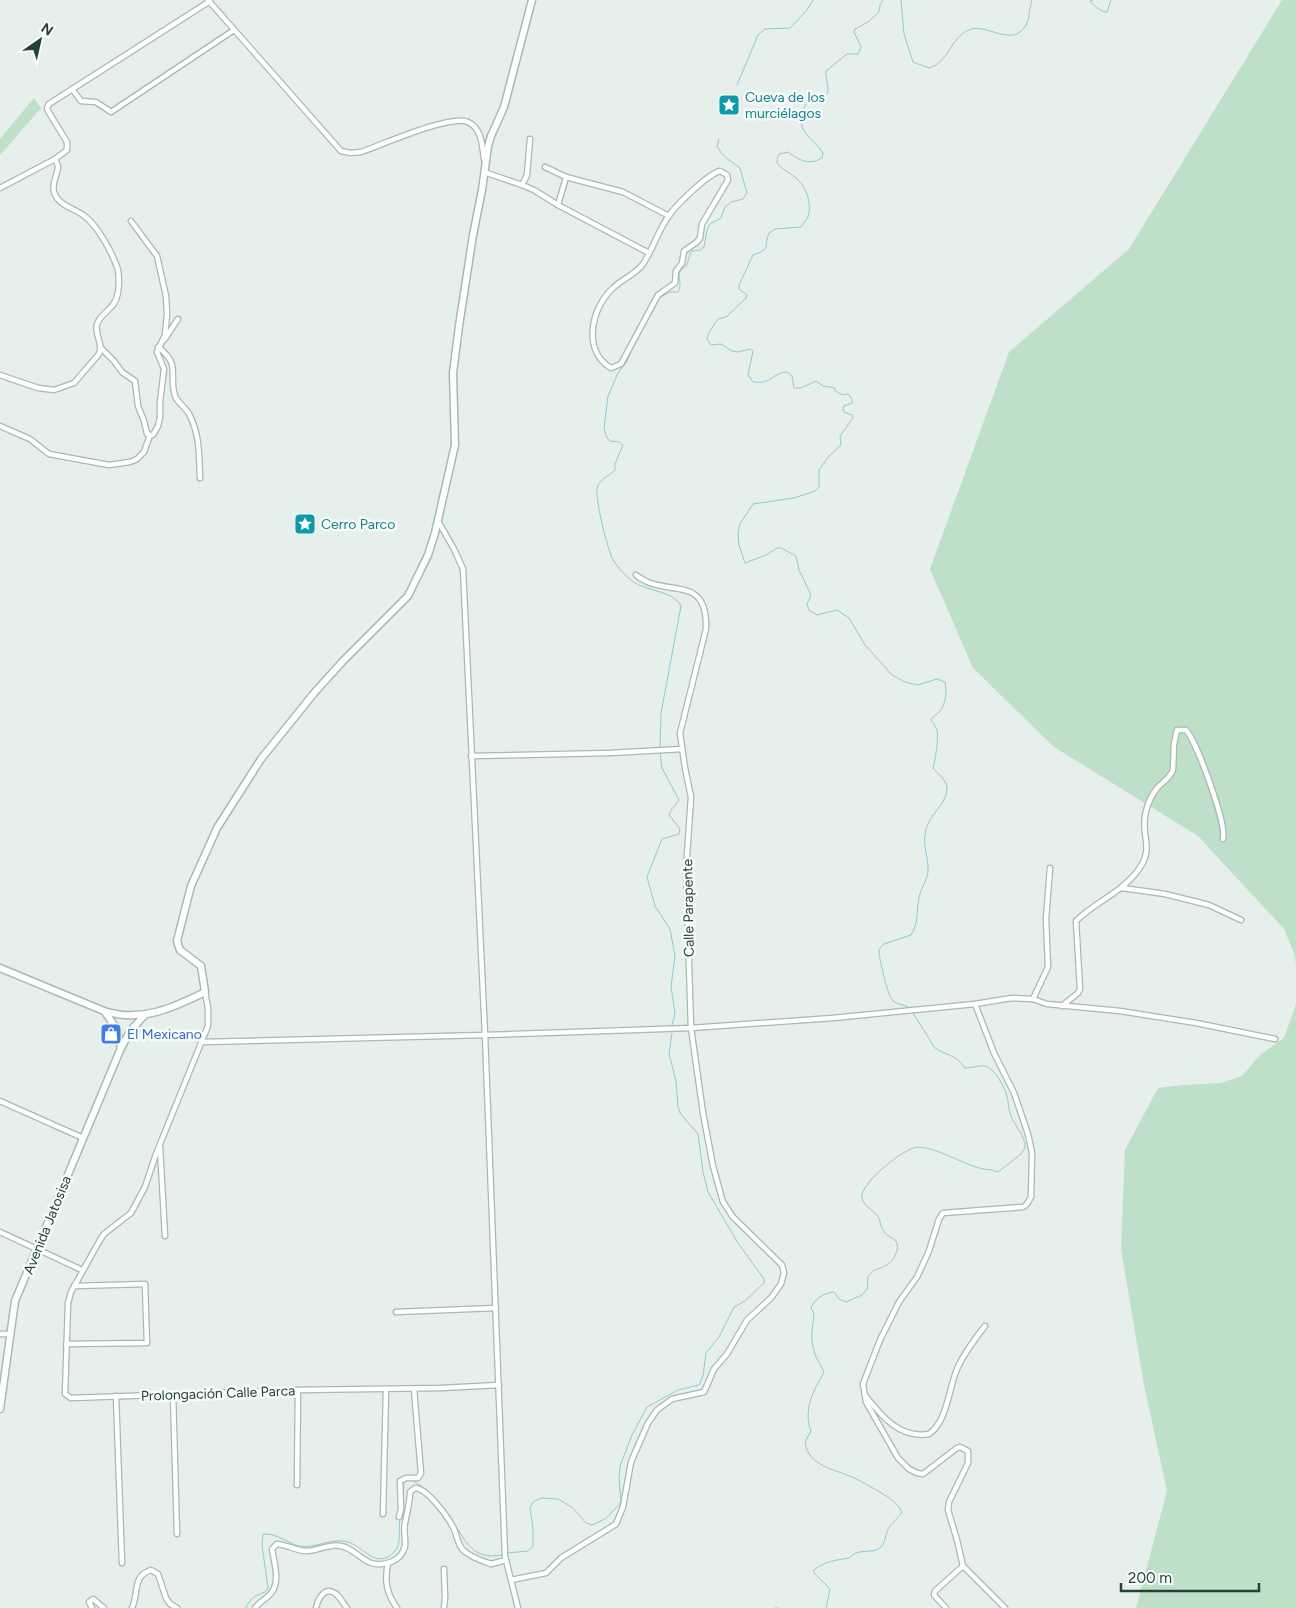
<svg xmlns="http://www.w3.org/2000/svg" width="1296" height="1608" font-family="Figtree,sans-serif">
	<rect width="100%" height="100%" fill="#e6efeb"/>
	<g fill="#bfe0c8">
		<polygon points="1282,0 1296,0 1296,966 1295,956 1284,929 1198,836 1054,747 973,668 930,569 1009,352 1129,249"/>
		<polygon points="34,98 41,108 0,155 0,139"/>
		<polygon points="1296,1004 1296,1608 1136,1608 1167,1491 1144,1385 1121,1249 1125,1150 1158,1088 1183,1085 1221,1083 1242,1076 1260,1055 1284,1038"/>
	</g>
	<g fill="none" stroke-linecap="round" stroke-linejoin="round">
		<g stroke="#8ec9d4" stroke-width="1">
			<path d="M883,0L880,5L879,12L868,22L855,29L854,32L861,47L858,54H847L826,71C825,77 830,89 827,94C824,100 815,98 809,101C806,103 804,107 803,111C795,131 813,138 823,153L822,158C809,166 799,160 788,152L779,154C778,157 777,158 777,162C780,169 793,174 798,180C807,187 812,206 808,217C806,220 803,224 801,227L775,229L769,233C763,248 772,248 753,255L739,285V289L747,295L746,298L726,317L718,319L709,332L707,339L711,345L721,344L732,351L738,352L750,349L753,351L748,375L753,382C772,385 773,372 787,372L792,376L794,388H801L816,381L823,386L835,388V391L843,395L848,394L852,399V403L844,406L843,410L844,412L852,415L853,418L840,436L841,445L829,456L819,470V487L815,491L794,498L753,504L740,524L738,533L739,545L745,563L766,555L777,548H781L796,556L799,570L811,595L807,604L809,610L817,615L837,610L849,618L865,645L892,675L905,682L918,685L937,679L945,682C947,690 946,704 940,711C937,715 934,715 931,720C933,724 936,726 937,730C939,737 935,762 933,768C938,774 948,781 947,790C945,807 928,814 925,834C923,847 929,860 928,872C927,880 920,890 919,898C916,912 919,923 911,935L884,944L879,950C879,959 888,997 893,1001C897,1005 904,1004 908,1007"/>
			<path d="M901,0L904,34L913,62L929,68C949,63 951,35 971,29C986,25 1007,42 1020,32C1031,24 1028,11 1032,0"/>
			<path d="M1093,0L1090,1C1094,6 1101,12 1107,12L1111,0"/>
			<polyline points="737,85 758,35 765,29 790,28 807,10 813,0"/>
			<path d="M659,298L670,292H678C683,283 677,279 680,272C682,267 683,270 686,266C689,261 688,256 692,251L700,250L704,247L707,230L710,224L721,218L725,207L731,202L743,199L747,193L740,168C730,160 723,158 717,146L719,139"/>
			<path d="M635,343L627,361L618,373L608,396L604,428L607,438L610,441L619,442L623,445L615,464V470C609,476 598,480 597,489C595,499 608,551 613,560C618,567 624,575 631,580C643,591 673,590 681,606L661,713L660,749"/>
			<polyline points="660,753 662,768 679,800 671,810 669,815 680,829 679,834 662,839 647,877 655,906 670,929 675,956 671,987 675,1013 672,1025"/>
			<polyline points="412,1480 427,1490 434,1498"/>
			<polyline points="403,1509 404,1481"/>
			<path d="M449,1517C466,1537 468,1561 502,1555"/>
			<polyline points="507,1553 528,1551 533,1546 533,1528 530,1508 533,1502 541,1498 558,1499 573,1508 586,1523 592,1525 605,1519 619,1505 621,1501 619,1479 620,1466 632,1435 647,1407 678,1390 699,1385 703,1376 706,1353 719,1337 734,1307 745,1301 764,1283 764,1279 738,1243 708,1192 703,1172 698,1134 680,1113 678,1107 676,1081 669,1054 672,1033"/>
			<path d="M246,1608C250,1597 256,1596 265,1592L268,1588L262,1545L263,1534C277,1533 287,1543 299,1546C316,1549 331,1537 348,1542C364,1547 377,1571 395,1551C402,1543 398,1528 400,1518"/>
			<polyline points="775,1608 778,1608"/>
			<path d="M826,1608L830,1589L815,1574L813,1571C822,1562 836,1560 849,1558C857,1547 874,1555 881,1547C885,1543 885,1537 887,1532C889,1525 897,1519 902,1513C899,1504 891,1499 883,1494C873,1488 863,1482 852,1477C834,1469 808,1466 805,1442L811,1431C803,1411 813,1390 824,1373C822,1366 817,1361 815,1354C809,1337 813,1329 814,1313L811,1308C814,1299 824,1293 834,1292L839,1299L846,1302L862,1295L867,1289C868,1285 867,1279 868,1277C874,1265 890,1271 896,1253C898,1249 898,1246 896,1241C893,1238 887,1236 884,1232C880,1227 881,1220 877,1215C872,1209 864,1207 862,1198C859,1184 905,1147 918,1147C935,1147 959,1162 976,1167C983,1170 991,1169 998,1172L1021,1154L1025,1148C1026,1137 1015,1126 1011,1116C1008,1109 1009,1101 1006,1093C1003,1085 996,1072 988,1067C982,1064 973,1068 965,1068C962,1064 959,1060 955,1058C949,1054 942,1053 935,1048L913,1013"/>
		</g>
		<g stroke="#a8b8b2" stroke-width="7">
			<g id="street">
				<path d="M208,0L341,151L350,153L361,152C382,145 450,114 468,122C482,129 482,145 484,159"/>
				<polyline points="72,89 81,101 96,102 111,112 234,30"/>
				<polyline points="530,139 527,175 522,185 534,190 558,205 649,253"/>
				<polyline points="545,167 566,177 623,192 669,216"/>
				<path d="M720,171L727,175L728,180L702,224L700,238L697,242L684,251L682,263L676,271L675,283L658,295L621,364L611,368C582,351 591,308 613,288C622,279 635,275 643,264C653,249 658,231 668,217C675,206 708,174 720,171Z"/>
				<polyline points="484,172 522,185"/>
				<polyline points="0,188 55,159 67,150 67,142 48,111 47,108 49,104 210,1"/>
				<polyline points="558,205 566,177"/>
				<polyline points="164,340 178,319"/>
				<path d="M158,347C182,366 168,373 175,396C178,403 185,407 189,414C200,434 199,456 200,478"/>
				<polyline points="102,349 114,361 122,372 135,381 138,406 144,421 147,434 150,435 153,435 158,426 160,417 160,402 164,369 157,352 165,335 167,314 166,296 157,256 131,221"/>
				<path d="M0,375L38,388L54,390L74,383L99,354C104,344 94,335 97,324C101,312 115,310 118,293C119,286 119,276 118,270C113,254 97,224 83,215C73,208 58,205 54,192C51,183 58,175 58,166L55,159"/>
				<polyline points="0,426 30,439 49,454 109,465 130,462 137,459 144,452 150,435"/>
				<polyline points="438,521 454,549 463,569 485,1035 505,1556 518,1608"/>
				<polyline points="471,756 610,753 682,749"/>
				<polyline points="1122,888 1165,894 1209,905 1241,920"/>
				<polyline points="205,992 208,1008 208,1026 156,1154 145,1187 131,1213 104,1234 100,1240 71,1292 68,1303 65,1394 71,1398 298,1390 441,1388 499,1385"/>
				<polyline points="1033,999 1048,967 1046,919 1050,868"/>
				<polyline points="975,1004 994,1053 1014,1093 1028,1134 1032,1153 1031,1197 1027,1204 1023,1207 943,1213 939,1219 929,1251 917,1277 899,1302 880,1340 863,1384 866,1402 898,1458 909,1469 917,1473 923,1474 957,1448 960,1447 968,1451 968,1463 949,1502 948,1510 957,1540 963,1566 1005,1608"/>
				<path d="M1062,1006L1078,993L1080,989L1076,921C1093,903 1118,895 1136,873C1157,847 1139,837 1146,811C1148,803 1152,794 1158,787C1163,782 1170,778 1173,770L1174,744L1177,730H1186C1197,742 1227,825 1223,839"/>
				<polyline points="203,1042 485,1035 691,1028 833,1018 975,1004 1012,998 1033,999 1047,1004 1120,1011 1196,1023 1275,1039"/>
				<polyline points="0,1101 83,1138"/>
				<polyline points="160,1147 165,1236"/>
				<polyline points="0,1232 82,1270"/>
				<polyline points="396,1312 496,1308"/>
				<polyline points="0,1334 11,1334"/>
				<polyline points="66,1344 147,1343 145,1284 74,1286"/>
				<polyline points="173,1394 177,1534"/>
				<path d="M865,1395C881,1416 900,1439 929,1434C947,1422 949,1388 957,1369C964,1353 974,1340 985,1326"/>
				<polyline points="116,1396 122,1563"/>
				<polyline points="297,1485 298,1390"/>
				<polyline points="383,1514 386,1390"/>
				<polyline points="399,1517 401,1509 400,1481 406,1478 418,1478 421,1473 414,1389"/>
				<path d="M388,1564C384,1581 387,1594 397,1608"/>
				<path d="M511,1580L546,1573L561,1558L616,1524L623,1507L631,1462L648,1423L657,1410L672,1399L704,1392L714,1369L727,1354L747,1320L771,1298L781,1284L784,1273L782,1265L733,1217L723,1202L713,1166L703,1113L691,1028L686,870L691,797L685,768L680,733L706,629C708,572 665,599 636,575"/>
				<polyline points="92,1608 89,1602 93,1599 104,1608"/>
				<path d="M132,1608C139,1593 132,1576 151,1570L158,1574L166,1598L170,1604L177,1608"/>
				<path d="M255,1608C260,1601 268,1598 272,1592C280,1581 274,1561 272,1549L277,1544C288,1545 296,1551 307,1551C318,1551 330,1543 341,1546C353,1548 360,1559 371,1563C384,1567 402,1561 405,1546C406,1538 403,1531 405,1523C407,1512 410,1503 410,1492L415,1488C427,1488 449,1518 454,1529C457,1536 458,1545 463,1550C470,1557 482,1561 491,1564L506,1560"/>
				<path d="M316,1608C318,1599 325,1585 336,1594C341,1598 343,1604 347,1608"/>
				<polyline points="444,1608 445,1597 444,1569"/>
				<polyline points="946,1608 934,1595 935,1591 963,1566"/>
			</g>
		</g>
		<g stroke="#a4bbb3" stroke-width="9">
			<g id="secondary">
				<path d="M0,968L104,1011C140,1023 173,1008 205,992L201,966L180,950L177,941L191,886L217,828L261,759L315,692L343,661L408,596L428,555L435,533L455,445L453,373L459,326L473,235L482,190L488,146L491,136L504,107L532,0"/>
				<polyline points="105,1012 116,1028 121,1048"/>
				<polyline points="0,1409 15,1301 121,1048 131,1030 144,1016"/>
			</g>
		</g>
		<use href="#street" stroke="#fff" stroke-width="4.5"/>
		<use href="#secondary" stroke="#fff" stroke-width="6"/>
	</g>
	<defs>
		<g id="sight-square" transform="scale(1.125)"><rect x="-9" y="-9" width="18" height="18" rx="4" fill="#0f9aa8" stroke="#f7fbf9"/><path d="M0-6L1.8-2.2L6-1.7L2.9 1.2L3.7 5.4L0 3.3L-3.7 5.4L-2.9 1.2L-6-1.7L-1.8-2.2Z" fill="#fff"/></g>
		<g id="shop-square" transform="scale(1.125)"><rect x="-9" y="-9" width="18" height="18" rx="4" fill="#3f7fe0" stroke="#f7fbf9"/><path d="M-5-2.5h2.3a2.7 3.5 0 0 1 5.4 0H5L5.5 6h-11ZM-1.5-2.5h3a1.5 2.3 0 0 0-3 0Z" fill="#fff"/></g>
	</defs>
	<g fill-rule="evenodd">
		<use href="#sight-square" x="729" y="105"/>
		<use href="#sight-square" x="305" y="524"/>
		<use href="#shop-square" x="111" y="1034"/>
	</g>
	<g text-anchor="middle" stroke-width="5" stroke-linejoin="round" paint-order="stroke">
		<g font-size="14" fill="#0d838f" stroke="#f7fbf9" text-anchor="start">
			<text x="745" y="102">Cueva de los<tspan x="745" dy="16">murciélagos</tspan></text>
			<text x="321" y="529">Cerro Parco</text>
		</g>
		<g font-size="14" fill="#24423a" stroke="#f7fbf9">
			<text transform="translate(688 908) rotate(-91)" y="5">Calle Parapente</text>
			<text transform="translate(47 1225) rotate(-68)" y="5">Avenida Jatosisa</text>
			<text transform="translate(218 1393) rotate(-2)" y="5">Prolongación Calle Parca</text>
		</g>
		<g font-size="14" fill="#366cbe" stroke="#f7fbf9" text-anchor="start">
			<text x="127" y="1039">El Mexicano</text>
		</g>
	</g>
	<g transform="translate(40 40) rotate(34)" stroke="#f7fbf9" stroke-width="4" paint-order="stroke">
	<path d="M0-4L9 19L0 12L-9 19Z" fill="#24423a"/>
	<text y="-8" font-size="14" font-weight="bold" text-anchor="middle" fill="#24423a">N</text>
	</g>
	<path d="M1121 1583v8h138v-8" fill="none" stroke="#24423a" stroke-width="2.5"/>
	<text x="1128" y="1583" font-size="15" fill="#24423a" stroke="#f7fbf9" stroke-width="4" paint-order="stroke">200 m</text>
</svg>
